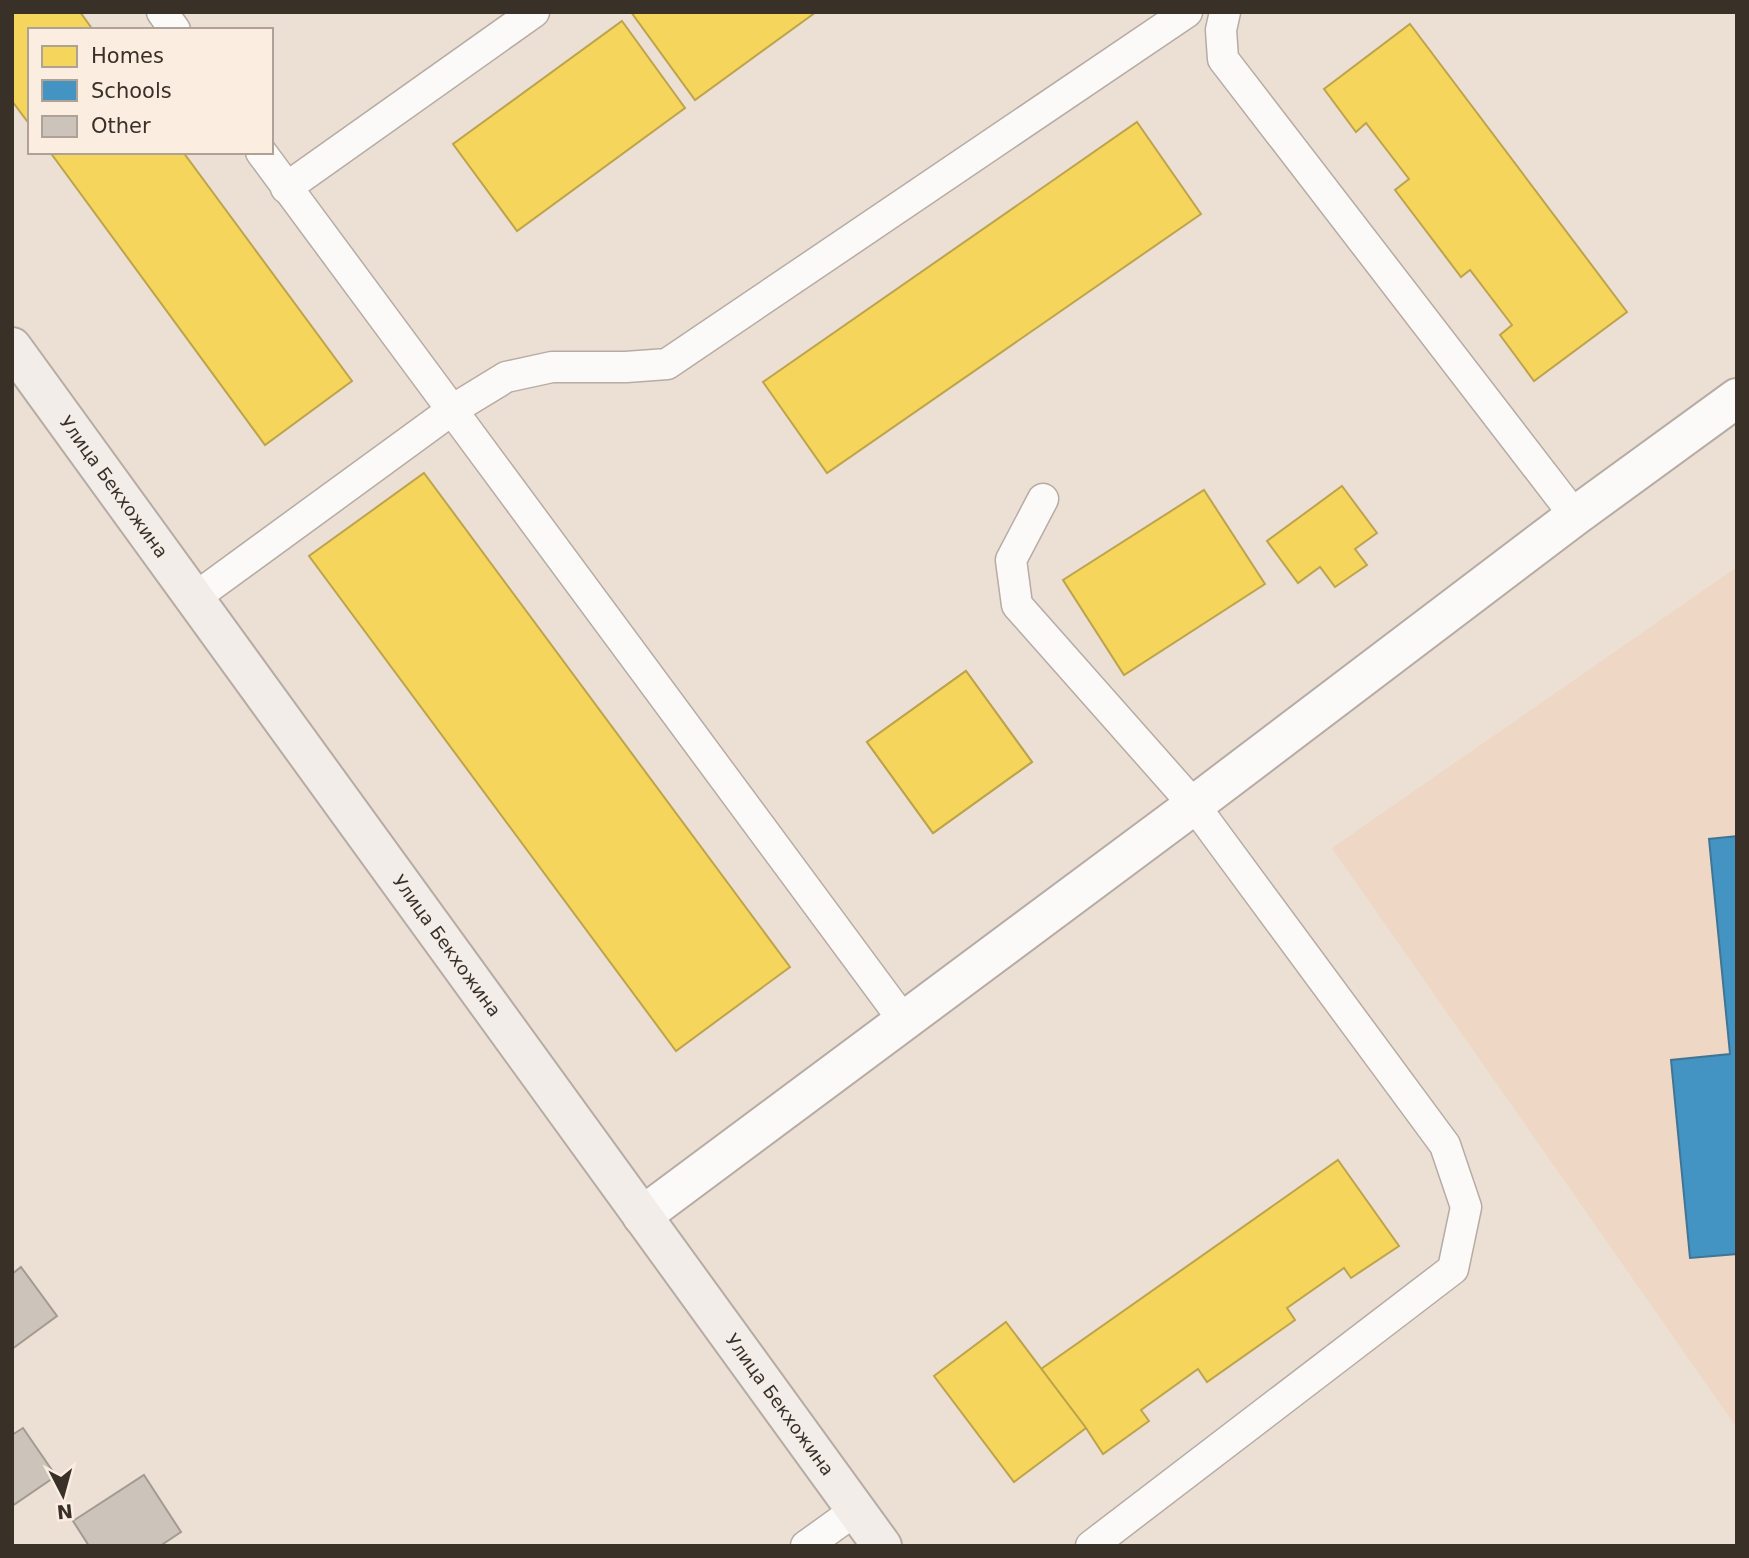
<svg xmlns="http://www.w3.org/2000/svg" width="1749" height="1558" font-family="'DejaVu Sans',sans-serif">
	<rect width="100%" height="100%" fill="#ecdfd4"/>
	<polygon fill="#eed7c5" points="1737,567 1737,1428 1332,848"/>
	<g fill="#f6d55c" stroke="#bda44c" stroke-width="2">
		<polygon points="12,12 80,12 93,30 30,30 30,125 12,101"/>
		<polygon points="631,12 816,12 695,100"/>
		<polygon points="622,21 685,108 517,231 453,144"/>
		<polygon points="1410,24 1627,312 1534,381 1500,335 1512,325 1470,270 1461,277 1395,190 1409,179 1366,123 1356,132 1324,89"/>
		<polygon points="1137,122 1201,214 827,473 763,382"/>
		<polygon points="50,152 183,152 352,381 265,445"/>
		<polygon points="424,473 790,967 676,1051 309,556"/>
		<polygon points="1342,486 1377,533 1355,549 1367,565 1335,587 1320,567 1298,583 1267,541"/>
		<polygon points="1204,490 1265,584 1124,675 1063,580"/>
		<polygon points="966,671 1032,762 933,833 867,742"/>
		<polygon points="966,671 1032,762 933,833 867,742"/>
		<polygon points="1338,1160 1399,1246 1351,1278 1344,1268 1287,1308 1295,1320 1207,1382 1198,1369 1141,1410 1149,1421 1103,1454 1086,1428 1041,1369"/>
		<polygon points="1006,1322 1086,1428 1014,1482 934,1376"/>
	</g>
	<polygon fill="#4393c3" stroke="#407594" stroke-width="2" points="1737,836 1737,1254 1690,1258 1671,1060 1730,1054 1709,839"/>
	<g fill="#ccc4ba" stroke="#a39b91" stroke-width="2">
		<polygon points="21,1267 57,1316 12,1349 12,1274"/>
		<polygon points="23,1428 56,1476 12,1506 12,1435"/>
		<polygon points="144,1475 181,1532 160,1546 89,1546 73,1521"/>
	</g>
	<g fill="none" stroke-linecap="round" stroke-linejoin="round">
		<g stroke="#b6aca4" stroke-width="33">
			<g id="service">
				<polyline points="162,12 175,30"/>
				<polyline points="1225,12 1221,30 1223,59 1575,516"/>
				<polyline points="261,152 452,410 506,377 552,367 626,367 667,364 1187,12"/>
				<polyline points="286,188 534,12"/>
				<polyline points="1043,499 1011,560 1017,605 1194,805 1445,1145 1466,1207 1453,1269 1091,1546"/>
				<polyline points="193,599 452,410 904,1021"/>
				<polyline points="806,1546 856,1510"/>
			</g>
		</g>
		<g stroke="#b6aca4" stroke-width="42">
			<polyline id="minor" points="642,1216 1194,805 1575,516 1737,398"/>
		</g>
		<g stroke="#b6aca4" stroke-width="42">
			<g id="secondary">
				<path id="s1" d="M12,347L882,1546"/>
			</g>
		</g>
		<use href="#service" stroke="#fcfaf9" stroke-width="30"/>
		<use href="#minor" stroke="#fcfaf9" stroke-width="38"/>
		<use href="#secondary" stroke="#f3ede9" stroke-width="38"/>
	</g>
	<g text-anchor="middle" stroke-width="7" stroke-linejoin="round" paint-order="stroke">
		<g font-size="18" fill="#393028" stroke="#fcede1">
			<text dy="6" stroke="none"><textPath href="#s1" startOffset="173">Улица Бекхожина</textPath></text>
			<text dy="6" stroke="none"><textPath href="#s1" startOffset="740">Улица Бекхожина</textPath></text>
			<text dy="6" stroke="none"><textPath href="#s1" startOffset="1307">Улица Бекхожина</textPath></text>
		</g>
	</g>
	<rect width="1749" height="1558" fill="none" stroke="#393028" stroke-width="28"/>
	<rect x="28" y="28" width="245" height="126" fill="#fcede1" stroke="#aea197" stroke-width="2"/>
	<rect x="42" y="46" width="35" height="21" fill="#f6d55c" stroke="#aea197" stroke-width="2"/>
	<text x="91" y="63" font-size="21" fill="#393028">Homes</text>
	<rect x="42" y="80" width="35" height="21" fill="#4393c3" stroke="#aea197" stroke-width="2"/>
	<text x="91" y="98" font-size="21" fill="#393028">Schools</text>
	<rect x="42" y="116" width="35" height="21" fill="#ccc4ba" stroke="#aea197" stroke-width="2"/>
	<text x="91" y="133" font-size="21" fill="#393028">Other</text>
	<g transform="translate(63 1495) rotate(174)" stroke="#fcede1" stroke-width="5" paint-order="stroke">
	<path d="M0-5L12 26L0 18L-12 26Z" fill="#393028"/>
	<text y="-10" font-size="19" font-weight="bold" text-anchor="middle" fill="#393028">N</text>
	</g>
</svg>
